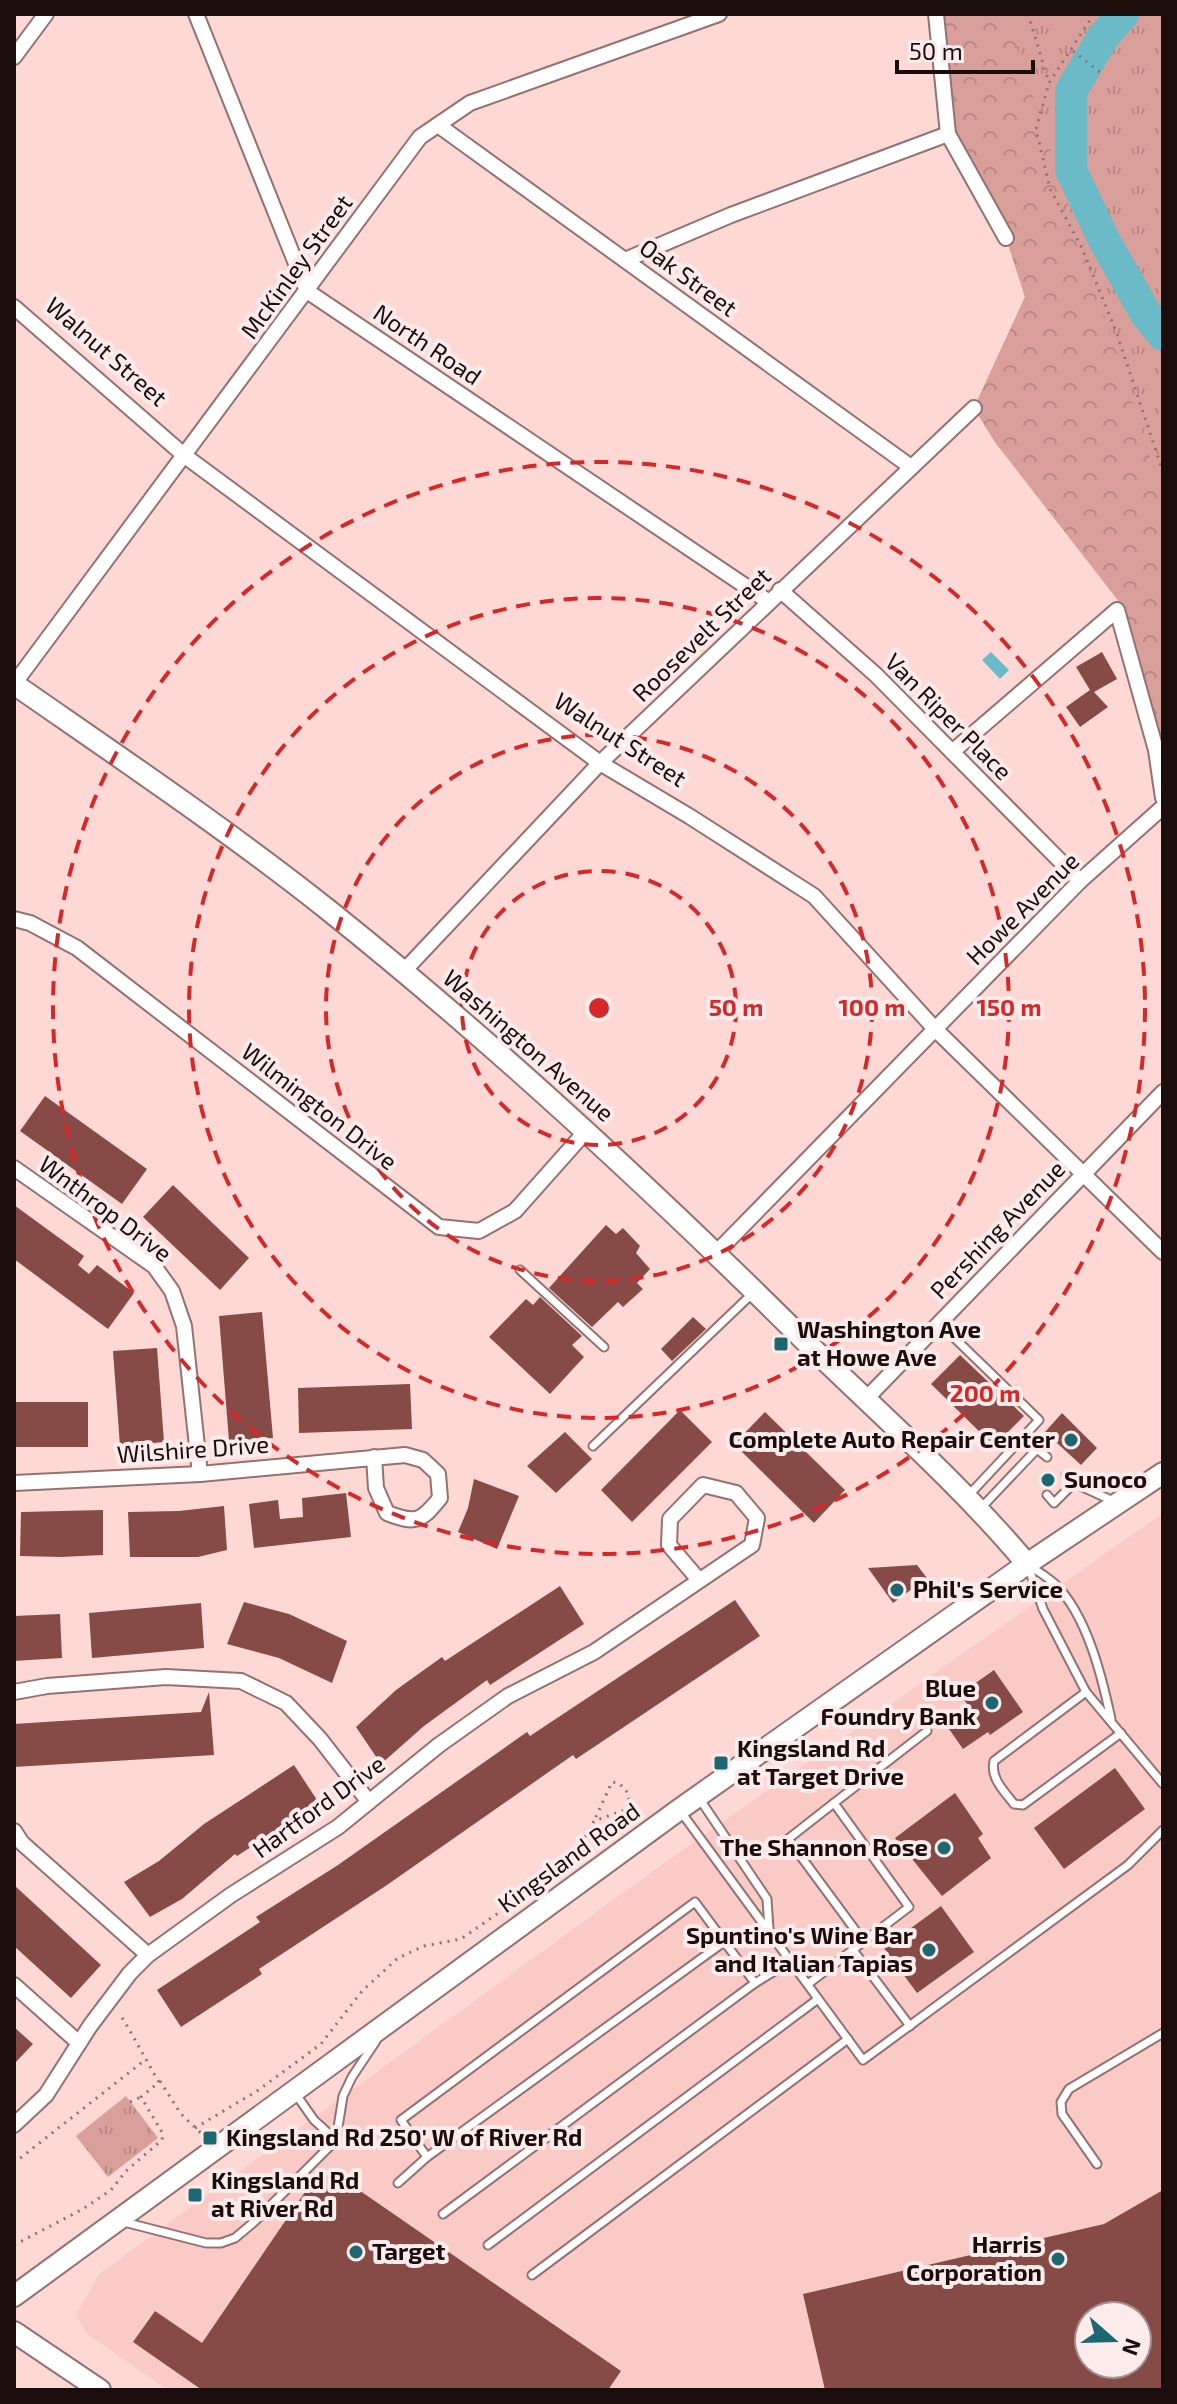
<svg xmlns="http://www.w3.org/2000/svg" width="1177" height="2404" font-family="'Exo 2',sans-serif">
	<defs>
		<pattern id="grass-tufts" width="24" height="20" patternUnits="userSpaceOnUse" patternTransform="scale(2)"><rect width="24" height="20" fill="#d99f9a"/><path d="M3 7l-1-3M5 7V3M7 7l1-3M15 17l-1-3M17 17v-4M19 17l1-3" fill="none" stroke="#ba8884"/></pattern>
		<pattern id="forest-crowns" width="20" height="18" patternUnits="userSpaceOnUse" patternTransform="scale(2)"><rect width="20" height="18" fill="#d99f9a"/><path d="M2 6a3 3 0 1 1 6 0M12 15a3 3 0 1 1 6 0" fill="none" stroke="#ba8884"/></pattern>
	</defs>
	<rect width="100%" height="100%" fill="#fed8d4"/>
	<path fill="#f9cac6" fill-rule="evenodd" d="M1163,1513V2390H168L87,2334L76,2315L99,2274L653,1871ZM1089,2316H1137V2364H1089Z"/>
	<g fill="url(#grass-tufts)">
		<polygon points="937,14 1163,14 1163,752 1121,604 995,442 974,408 1025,297"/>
		<polygon points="126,2096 158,2138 108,2177 76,2136"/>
	</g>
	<polygon fill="url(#forest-crowns)" points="937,14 1006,14 1163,496 1163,752 1121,604 995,442 974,408 1025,297 1006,238 949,135"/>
	<polygon fill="#6abac8" points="991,652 1009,670 1000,679 982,660"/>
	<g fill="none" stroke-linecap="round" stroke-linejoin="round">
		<polyline stroke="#6abac8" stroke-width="32" points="1123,14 1103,37 1071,91 1071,170 1104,240 1146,314 1163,335"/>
	</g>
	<g fill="#864b47" fill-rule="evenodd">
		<polygon points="1102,652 1117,679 1094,692 1108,707 1080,727 1066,707 1090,690 1076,667"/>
		<polygon points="45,1096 147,1169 122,1204 20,1131"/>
		<polygon points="173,1185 249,1258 220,1290 143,1217"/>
		<polygon points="14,1205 84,1256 78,1265 89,1274 97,1265 134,1293 108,1329 14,1259"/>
		<polygon points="606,1225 616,1234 623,1228 640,1246 636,1253 650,1269 637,1283 643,1289 623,1307 618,1302 592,1327 549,1288"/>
		<polygon points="540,1297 582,1336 572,1345 584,1357 550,1394 489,1337 526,1299 533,1305"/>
		<polygon points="262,1312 273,1438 229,1441 219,1316"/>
		<polygon points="693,1317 706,1329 672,1361 661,1349"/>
		<polygon points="157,1348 164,1442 120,1446 113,1351"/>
		<polygon points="960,1355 1024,1416 994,1446 931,1384"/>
		<polygon points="410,1384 412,1429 299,1433 298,1388"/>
		<rect x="14" y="1402" width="74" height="45"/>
		<polygon points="680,1410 712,1442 632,1522 601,1490"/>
		<polygon points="765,1412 845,1490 814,1523 734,1444"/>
		<polygon points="1062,1413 1097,1448 1081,1465 1045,1432"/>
		<polygon points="565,1432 592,1459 556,1493 527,1466"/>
		<polygon points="474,1479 519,1496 497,1549 458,1532 468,1508"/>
		<polygon points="346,1493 351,1537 254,1548 249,1504 278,1500 280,1519 303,1517 302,1498"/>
		<polygon points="224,1506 227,1550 198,1557 130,1557 128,1512 179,1511"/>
		<polygon points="103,1510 103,1555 61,1557 20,1556 21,1512"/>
		<polygon points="917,1565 927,1578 893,1603 868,1568"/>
		<polygon points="560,1586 584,1624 490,1685 487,1680 424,1726 381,1764 356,1727 396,1690 442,1657 445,1661"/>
		<polygon points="735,1600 760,1636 576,1759 573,1755 387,1885 259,1969 262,1974 181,2027 157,1990 260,1922 256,1917 338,1865 527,1732 530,1736"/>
		<polygon points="244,1602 289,1614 347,1641 332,1683 279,1658 227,1644"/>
		<polygon points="201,1603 204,1648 92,1658 89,1613"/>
		<polygon points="60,1614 62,1658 14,1661 14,1616"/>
		<polygon points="994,1670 1023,1712 990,1735 988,1732 963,1749 949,1729 973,1712 960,1694"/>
		<polygon points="209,1692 214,1755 14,1767 14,1724 201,1712"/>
		<polygon points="294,1765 319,1803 237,1856 235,1854 182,1899 150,1917 124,1882 159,1861 204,1824"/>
		<polygon points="1115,1768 1145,1809 1064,1869 1034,1828"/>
		<polygon points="955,1793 983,1834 978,1838 991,1858 942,1896 895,1838"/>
		<polygon points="14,1885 101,1965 71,1998 14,1946"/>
		<polygon points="941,1906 974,1952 917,1993 884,1948"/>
		<polygon points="14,2027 33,2044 14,2064"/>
		<polygon points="320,2170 353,2193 356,2188 621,2371 608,2390 202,2390 133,2342 155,2311 202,2343"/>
		<path d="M1163,2190V2390H825L803,2294L1104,2224ZM1089,2316H1137V2364H1089Z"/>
	</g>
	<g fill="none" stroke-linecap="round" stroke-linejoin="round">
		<g stroke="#94726f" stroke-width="11">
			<g id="lane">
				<polyline points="520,1270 604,1347"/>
				<polyline points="939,1323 1039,1420 968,1496"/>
				<polyline points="593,1446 754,1292"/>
				<polyline points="1066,1475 1074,1483 1113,1501"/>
				<polyline points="1047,1495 1054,1503 1074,1483"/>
				<polyline points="981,1508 1037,1449 1047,1457"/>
				<polyline points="1028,1566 1043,1609 1086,1692 1163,1784"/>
				<path d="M1029,1566C1038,1571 1047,1577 1055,1584C1087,1615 1102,1677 1111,1719"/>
				<path d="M1086,1692L994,1761C990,1778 1004,1791 1014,1804L1023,1805L1121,1733"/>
				<polyline points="699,1798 767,1899 769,1929"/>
				<polyline points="834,1803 788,1839 864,1942"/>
				<polyline points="681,1812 863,2060 1128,1865 1163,1830"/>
				<polyline points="853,1950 910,2026"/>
				<polyline points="755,1983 791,1961"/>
				<polyline points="808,1984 909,1907 834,1803 927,1731"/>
				<polyline points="295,2093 314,2120 336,2140"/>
				<polyline points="427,2157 724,1942"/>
				<polyline points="1097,2164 1062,2114 1061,2102 1069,2089 1163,2033"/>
				<polyline points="398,2183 427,2157 401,2120 695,1902 755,1983 443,2214"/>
				<polyline points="120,2221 206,2243 221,2243 235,2238 254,2222 336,2140 343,2096 352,2077 376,2041"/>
				<polyline points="488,2245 818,1999"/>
				<polyline points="532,2275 848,2039"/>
			</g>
		</g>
		<g stroke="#94726f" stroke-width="18">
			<g id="street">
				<polyline points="196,14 307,291 769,602"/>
				<polyline points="936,14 948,134 1006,238"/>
				<polyline points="14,57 46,14"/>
				<polyline points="438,125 911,467"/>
				<polyline points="625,260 731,215 948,134"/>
				<polyline points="14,307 185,456 600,763 689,816 814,896 935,1029 1163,1252"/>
				<polyline points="780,590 876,675 1080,881"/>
				<polyline points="14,684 420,137 470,103 719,14"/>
				<polyline points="952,752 1117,610 1156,750 1163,798"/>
				<polyline points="14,919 30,923 77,948 439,1227 479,1231 515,1211 587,1130"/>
				<polyline points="403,972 600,763 974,408"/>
				<polyline points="14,1168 154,1266 172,1291 184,1326 200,1474"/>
				<polyline points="716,1253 1080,881 1163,807"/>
				<polyline points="865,1400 1163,1092"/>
				<path d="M14,1483L200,1474L405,1455L423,1460L438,1474L440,1498C421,1522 415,1524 387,1513L376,1488L374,1457"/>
				<polyline points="14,1692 47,1686 166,1677 241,1681 286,1703 320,1739 369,1802"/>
				<polyline points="14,1831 22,1843 148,1955"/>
				<polyline points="14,1985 79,2043"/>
				<polyline points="14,2125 46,2095 90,2026 130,1973 148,1955 231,1895 338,1827 439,1745 508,1696 594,1652 752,1545 757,1518 736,1493 703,1485 670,1519 669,1545 699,1580"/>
			</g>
		</g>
		<g stroke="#94726f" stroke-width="24">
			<g id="secondary">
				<path d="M14,684C119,757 226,829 327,909C496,1044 654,1191 808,1344C882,1416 961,1485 1027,1564"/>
				<polyline points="14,2296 680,1809 1027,1564 1163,1473"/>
				<polyline points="14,2332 100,2390"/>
			</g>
		</g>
		<g stroke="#8c7270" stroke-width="3" stroke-dasharray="2 6" stroke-linecap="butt">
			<polyline points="1028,14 1049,83"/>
			<polyline points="1094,14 1049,83 1036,129 1050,189 1082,248 1117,334 1163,472"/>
			<polyline points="1073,51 1101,73"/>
			<polyline points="160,2081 181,2114 202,2134"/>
			<polyline points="130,2102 141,2097"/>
			<polyline points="195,2128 257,2091 321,2044 362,1991 398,1958 424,1946 461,1939 556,1873 578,1850 594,1821 625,1810 630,1806 628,1793 619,1783 612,1782 594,1821"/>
			<polyline points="14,2163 145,2060"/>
			<path d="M14,2245L83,2209L111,2190L126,2171L162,2140L163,2134L141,2097L159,2082C145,2059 134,2036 119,2013"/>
		</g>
		<use href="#lane" stroke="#fff" stroke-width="7"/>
		<use href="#street" stroke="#fff" stroke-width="14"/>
		<use href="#secondary" stroke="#fff" stroke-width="20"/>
	</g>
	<g fill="none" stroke="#d62828" stroke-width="4" stroke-dasharray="14 10">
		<circle cx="599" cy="1008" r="137"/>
		<circle cx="599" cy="1008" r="273"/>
		<circle cx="599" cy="1008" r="410"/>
		<circle cx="599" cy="1008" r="546"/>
	</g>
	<g fill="#1d6772" stroke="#fbebea" stroke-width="3">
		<rect x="773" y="1336" width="16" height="16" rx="4"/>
		<circle cx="1071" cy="1440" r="8"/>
		<circle cx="1048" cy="1480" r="8"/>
		<circle cx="897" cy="1590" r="8"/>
		<circle cx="992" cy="1703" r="8"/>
		<rect x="713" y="1755" width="16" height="16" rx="4"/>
		<circle cx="944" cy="1848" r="8"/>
		<circle cx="929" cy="1950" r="8"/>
		<rect x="202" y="2130" width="16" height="16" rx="4"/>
		<rect x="187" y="2187" width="16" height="16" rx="4"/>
		<circle cx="356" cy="2252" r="8"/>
		<circle cx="1058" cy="2259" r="8"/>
	</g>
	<g text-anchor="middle" stroke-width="8" stroke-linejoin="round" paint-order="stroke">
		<g font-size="24" fill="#1a0d0c" stroke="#fbebea">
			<text transform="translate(297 267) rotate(-54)" y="8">McKinley Street</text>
			<text transform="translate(688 278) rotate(36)" y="8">Oak Street</text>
			<text transform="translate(427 345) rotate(34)" y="8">North Road</text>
			<text transform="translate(106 352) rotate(41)" y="8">Walnut Street</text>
			<text transform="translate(702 635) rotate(-44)" y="8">Roosevelt Street</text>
			<text transform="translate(948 717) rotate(45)" y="8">Van Riper Place</text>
			<text transform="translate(620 740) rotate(33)" y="8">Walnut Street</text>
			<text transform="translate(1023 909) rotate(-45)" y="8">Howe Avenue</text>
			<text transform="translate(528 1046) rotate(41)" y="8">Washington Avenue</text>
			<text transform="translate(319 1107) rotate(38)" y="8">Wilmington Drive</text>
			<text transform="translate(105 1209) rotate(37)" y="8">Wnthrop Drive</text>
			<text transform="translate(998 1230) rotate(-46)" y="8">Pershing Avenue</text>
			<text transform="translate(193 1450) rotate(-4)" y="8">Wilshire Drive</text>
			<text transform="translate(319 1807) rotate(-36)" y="8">Hartford Drive</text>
			<text transform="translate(569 1858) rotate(-36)" y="8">Kingsland Road</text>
		</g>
		<g font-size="24" font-weight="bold" fill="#1a0d0c" stroke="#fbebea" text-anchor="start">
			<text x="797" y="1338">Washington Ave<tspan x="797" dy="28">at Howe Ave</tspan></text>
			<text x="1055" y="1448" text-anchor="end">Complete Auto Repair Center</text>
			<text x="1064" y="1488">Sunoco</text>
			<text x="913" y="1598">Phil's Service</text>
			<text x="976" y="1697" text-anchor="end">Blue<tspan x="976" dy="28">Foundry Bank</tspan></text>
			<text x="737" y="1757">Kingsland Rd<tspan x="737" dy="28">at Target Drive</tspan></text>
			<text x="928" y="1856" text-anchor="end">The Shannon Rose</text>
			<text x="913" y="1944" text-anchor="end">Spuntino's Wine Bar<tspan x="913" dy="28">and Italian Tapias</tspan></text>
			<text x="226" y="2146">Kingsland Rd 250' W of River Rd</text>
			<text x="211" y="2189">Kingsland Rd<tspan x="211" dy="28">at River Rd</tspan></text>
			<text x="1042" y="2253" text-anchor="end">Harris<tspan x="1042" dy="28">Corporation</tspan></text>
			<text x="372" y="2260">Target</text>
		</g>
	</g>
	<circle cx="599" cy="1008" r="12" fill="#d62828" stroke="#fbebea" stroke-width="4"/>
	<g font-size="24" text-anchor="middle" font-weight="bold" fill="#d62828" stroke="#fbebea" stroke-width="8" stroke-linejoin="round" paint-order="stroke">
		<text x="736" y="1016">50 m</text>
		<text x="872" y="1016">100 m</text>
		<text x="1009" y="1016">150 m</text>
		<text x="985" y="1402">200 m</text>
	</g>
	<rect width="1177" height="2404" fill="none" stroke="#1a0d0c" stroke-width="32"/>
	<g transform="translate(1113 2340) rotate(110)"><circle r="38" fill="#fbebea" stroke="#a19291" stroke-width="2"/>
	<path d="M0-6L14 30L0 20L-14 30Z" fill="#1d6772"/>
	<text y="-12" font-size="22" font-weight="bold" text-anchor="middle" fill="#1a0d0c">N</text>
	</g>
	<path d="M897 60v12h136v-12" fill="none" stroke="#1a0d0c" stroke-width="4"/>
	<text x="909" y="60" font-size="24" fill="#1a0d0c" stroke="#fbebea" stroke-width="6" paint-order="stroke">50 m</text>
</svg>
